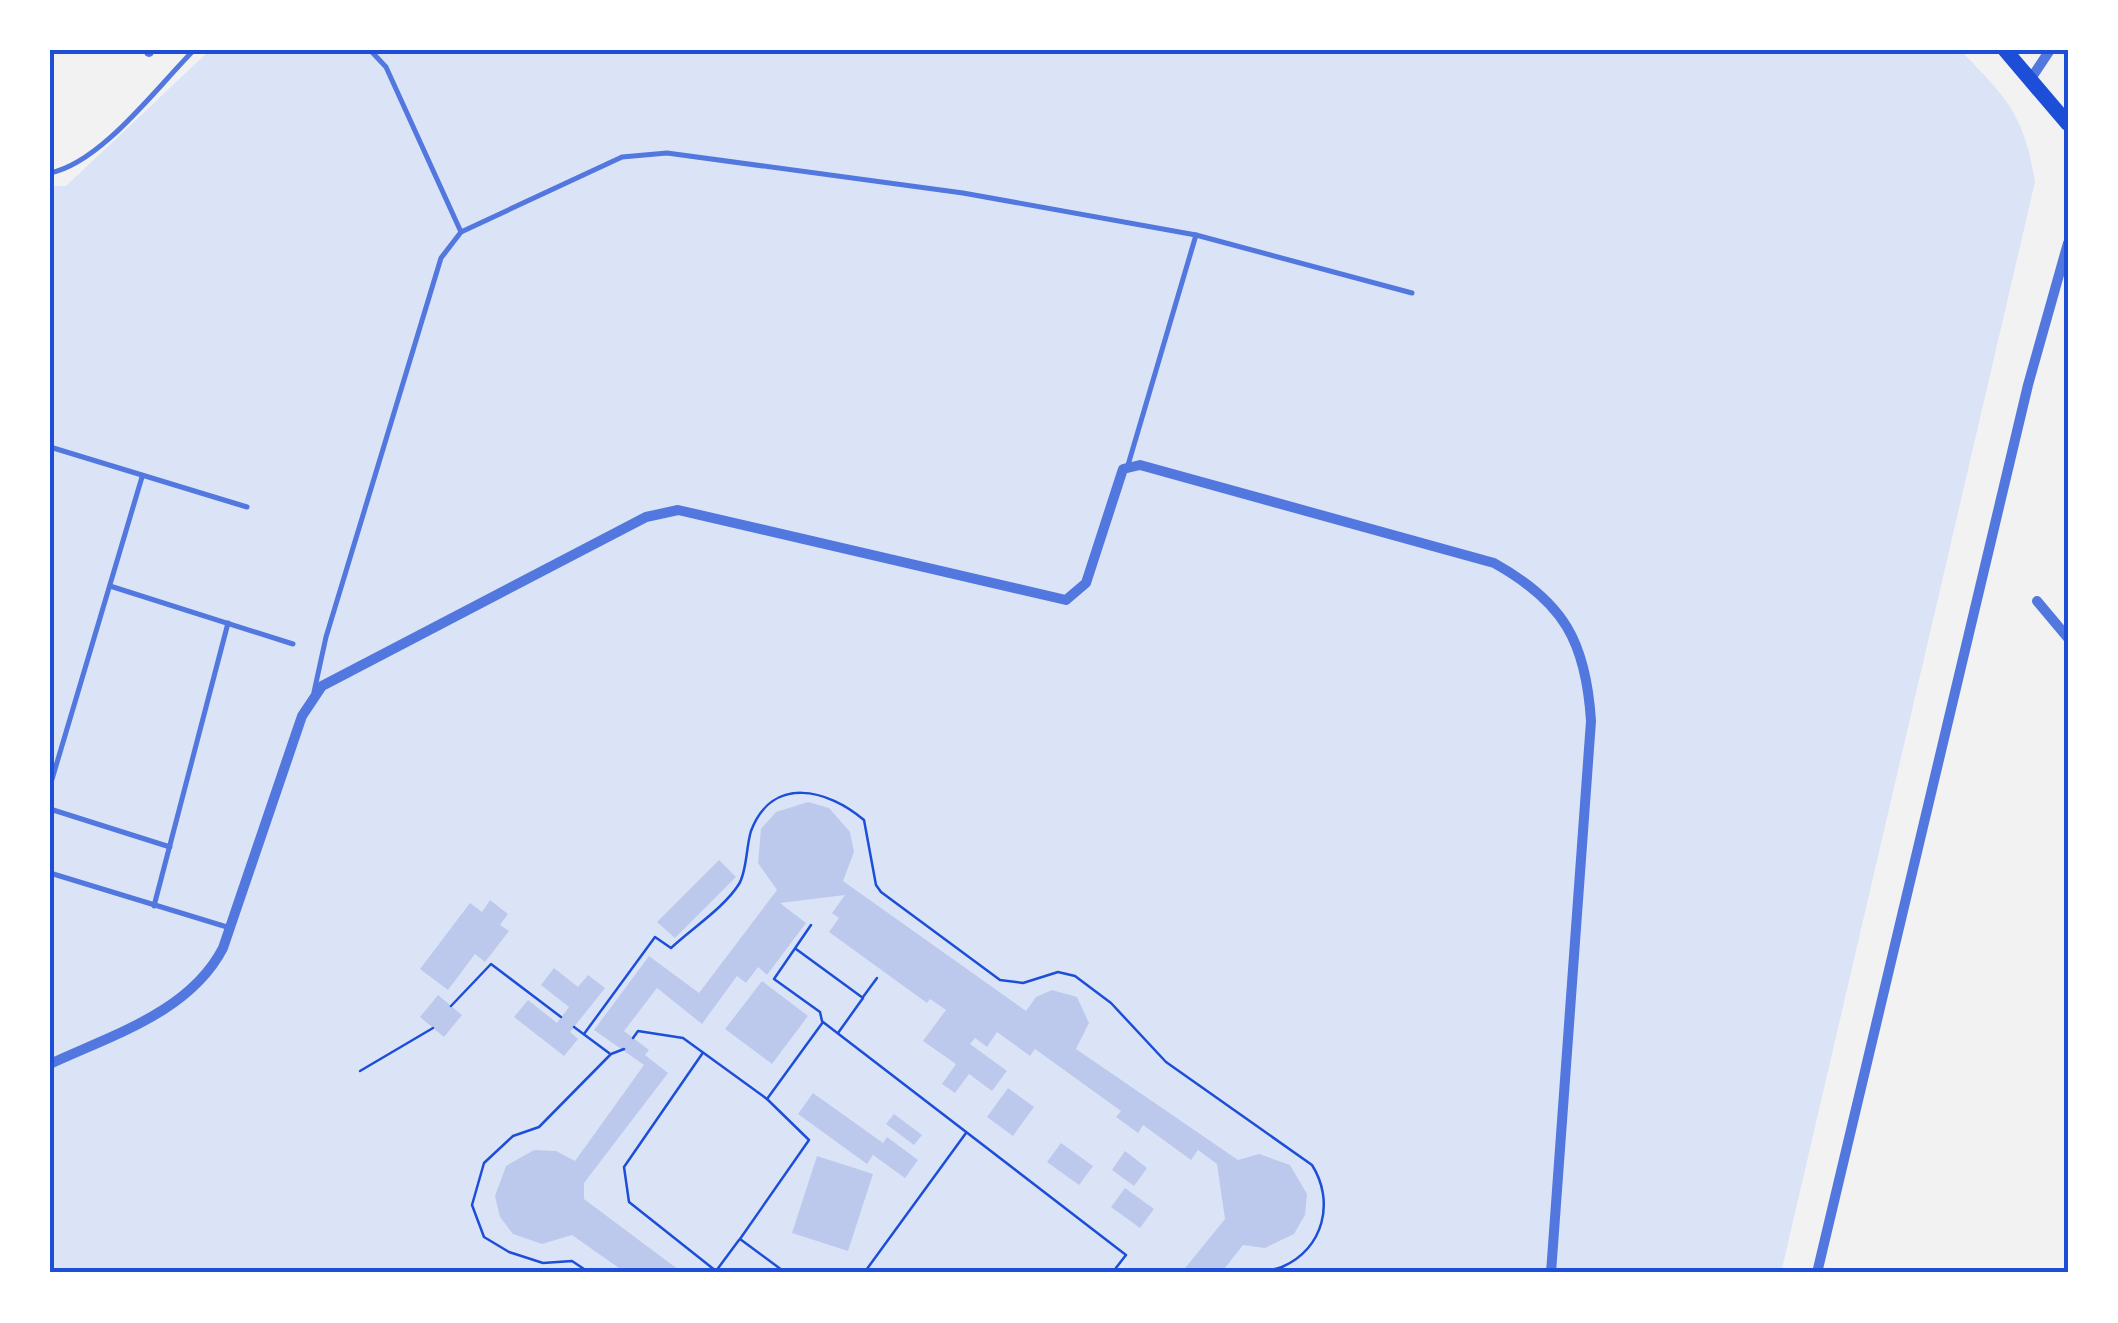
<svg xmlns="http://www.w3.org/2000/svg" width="2118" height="1323" font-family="'Titillium Web',sans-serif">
	<rect width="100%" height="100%" fill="#f2f2f2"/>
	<path fill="#dbe4f7" d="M210,50H1960C2007,98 2024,114 2035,182L1781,1273H50V186H66Z"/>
	<g fill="#bdc9ec">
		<polygon points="808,802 829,808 850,832 854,852 843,881 1026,1011 1036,997 1052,990 1077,997 1089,1023 1076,1049 1238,1160 1259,1154 1290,1165 1307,1194 1305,1215 1294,1234 1265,1248 1243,1245 1221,1273 1181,1273 1225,1219 1217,1164 1198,1150 1191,1160 1143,1125 1138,1133 1116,1117 1121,1111 1035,1049 1030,1056 997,1032 987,1047 975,1038 970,1044 1007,1071 992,1091 969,1074 955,1093 942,1084 956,1064 923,1041 946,1010 930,999 927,1003 829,932 839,918 832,913 845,895 780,903 806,923 767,975 758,967 746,983 737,976 702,1024 657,988 624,1031 649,1050 645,1055 668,1073 584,1183 584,1199 683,1273 626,1273 572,1235 542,1244 513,1234 500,1217 495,1196 506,1166 534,1150 556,1151 575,1161 644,1065 594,1030 649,956 699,993 777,890 758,863 761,829 776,812"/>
		<polygon points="719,860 736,877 675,938 657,922"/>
		<polygon points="490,900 508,914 500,925 509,931 485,962 475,954 448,990 420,969 470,903 482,912"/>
		<polygon points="554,968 578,987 588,975 605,988 570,1032 578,1039 564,1056 514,1017 528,1000 557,1023 569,1007 541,985"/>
		<polygon points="762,981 808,1016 772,1064 725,1029"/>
		<polygon points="438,995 462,1015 444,1037 420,1017"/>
		<polygon points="1008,1088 1034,1107 1013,1136 987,1117"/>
		<polygon points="813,1093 883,1143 887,1137 918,1160 905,1178 873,1155 867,1164 798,1114"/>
		<polygon points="894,1114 922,1135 914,1145 886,1124"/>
		<polygon points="1061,1143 1093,1166 1079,1185 1047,1162"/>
		<polygon points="1125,1151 1147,1168 1134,1186 1112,1170"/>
		<polygon points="817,1156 873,1174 848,1251 792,1233"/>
		<polygon points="1125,1188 1154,1209 1140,1228 1111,1207"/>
	</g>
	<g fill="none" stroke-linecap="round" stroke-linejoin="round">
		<g stroke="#1d4ed8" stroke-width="2.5">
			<polyline points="811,925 774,979 820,1012 822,1021"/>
			<polyline points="796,949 863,998 838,1033"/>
			<polyline points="863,997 877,978"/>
			<polyline points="451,1006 491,964 561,1017"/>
			<polyline points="574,1027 609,1053"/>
			<path d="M584,1034L655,937L671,948C691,929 724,908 739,884C747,871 746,847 751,831C772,775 828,789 864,820L876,885L881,892L1000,980L1023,983L1058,972L1075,976L1111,1003L1166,1062L1312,1165C1335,1201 1324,1249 1282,1267C1273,1271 1261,1270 1250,1273"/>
			<polyline points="633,1038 638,1031 683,1038 767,1099 809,1140 740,1239 786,1273"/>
			<polyline points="702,1054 624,1167 629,1202 716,1271 739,1240"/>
			<polyline points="360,1071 433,1028"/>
			<polyline points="767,1099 823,1022 1126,1255 1112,1273"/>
			<polyline points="590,1273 572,1261 543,1263 509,1252 484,1237 472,1205 484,1163 513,1136 539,1127 611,1054 624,1049"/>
			<polyline points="864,1273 966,1133"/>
		</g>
		<g stroke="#5277de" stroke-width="5">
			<polyline points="370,50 386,67 461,232"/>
			<path d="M50,173C101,163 157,87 194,50"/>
			<polyline points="50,447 247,507"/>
			<polyline points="1128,465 1196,235"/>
			<polyline points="110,586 293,644"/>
			<polyline points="314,692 326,637 441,258 461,232 622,157 667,153 963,193 1196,235 1412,293"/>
			<polyline points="50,786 142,477"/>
			<polyline points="50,809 170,847"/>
			<polyline points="50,873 227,927"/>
			<polyline points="154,906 228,623"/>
		</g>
		<g stroke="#5277de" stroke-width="10">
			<polyline points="149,50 149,52"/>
			<polyline points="2030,80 2050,50"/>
			<polyline points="2037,601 2068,638"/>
			<path d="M50,1064C112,1035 190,1012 223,948L302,716L322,686L646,517L678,510L1066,600L1086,583L1123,469L1140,465L1494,563C1564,602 1586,642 1591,721L1551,1273"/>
			<polyline points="1817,1273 2028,385 2068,243"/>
		</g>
		<polyline stroke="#1d4ed8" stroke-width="15" points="2005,50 2068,124"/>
	</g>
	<rect width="2118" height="1323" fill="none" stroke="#ffffff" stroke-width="105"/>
	<rect x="52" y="52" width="2014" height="1218" fill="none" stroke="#1d4ed8" stroke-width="4"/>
</svg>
